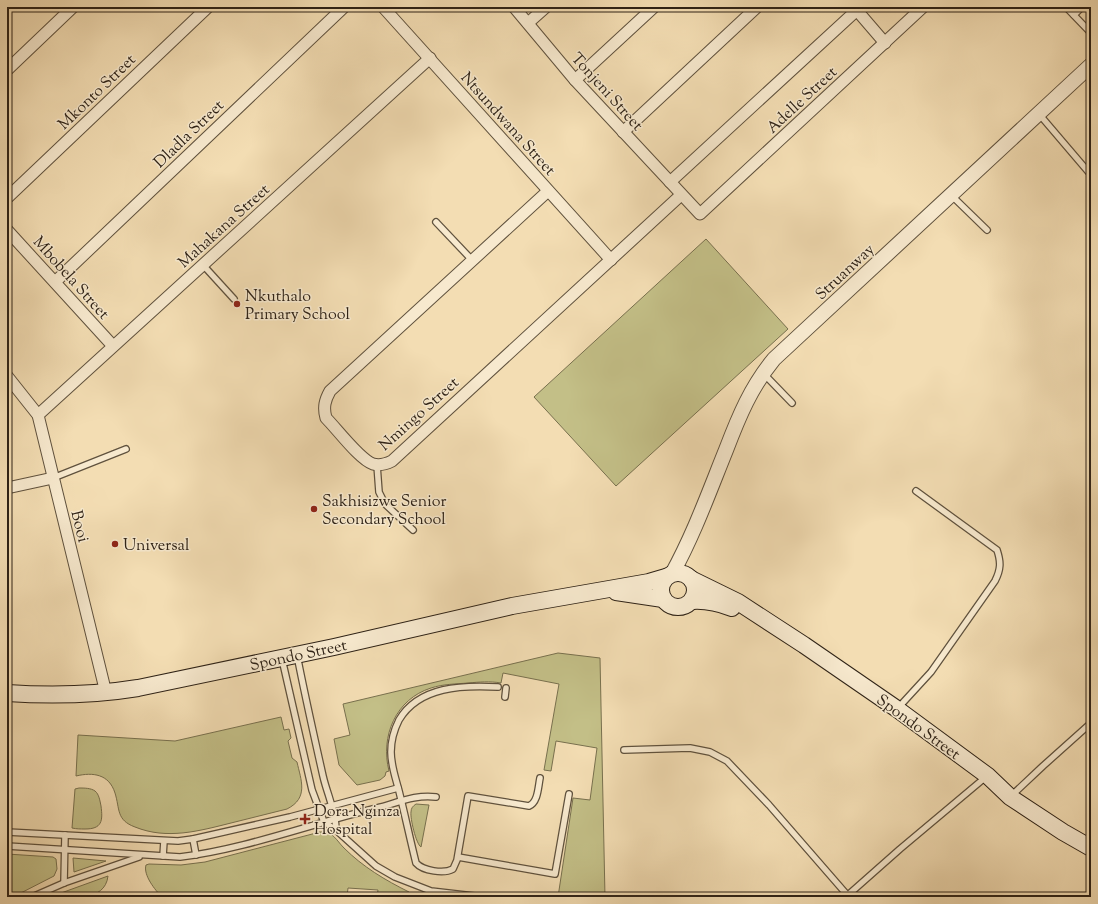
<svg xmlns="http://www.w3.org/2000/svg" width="1098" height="904" font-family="'Sorts Mill Goudy',serif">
	<rect width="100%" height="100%" fill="#f3ddb3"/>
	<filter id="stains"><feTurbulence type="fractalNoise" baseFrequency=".005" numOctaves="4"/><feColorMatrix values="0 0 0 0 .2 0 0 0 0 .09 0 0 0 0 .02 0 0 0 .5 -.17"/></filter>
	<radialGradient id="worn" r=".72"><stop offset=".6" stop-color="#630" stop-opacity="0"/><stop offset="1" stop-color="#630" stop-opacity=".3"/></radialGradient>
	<g fill="#c3bf87" stroke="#78704e">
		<polygon points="706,239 788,329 616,486 534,397"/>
		<path d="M558,653L600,658L605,897H558L573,798L590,800L597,748L556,741L551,771L544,770L559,684L503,673L501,683C490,681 479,682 468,683C456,684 443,684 431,688C396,699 380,736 389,771L386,772L385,776L380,780L357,785L339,765L334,739L350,735L343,704Z"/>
		<path d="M281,717L284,730L289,729L291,738L288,741L292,758L297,762C301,780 309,798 287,809C268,814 250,818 231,823C199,831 167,840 135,827C116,820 120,809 115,793C109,774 93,772 76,776L78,735L175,741Z"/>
		<path d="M79,788C84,788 91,788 95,791C99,794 100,801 101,806C103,821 102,829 85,829C80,829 77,829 72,828L75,789Z"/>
		<path d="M416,804L429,805L421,847C416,844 410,818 411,812C411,808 413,806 416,804Z"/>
		<path d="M320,832C333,831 336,840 344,848C363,867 385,880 409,892L408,897H377L378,890L348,888L347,897H162C155,890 143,875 146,865L149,864L181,865L205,862Z"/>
		<polygon points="7,854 53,857 56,859 57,869 54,876 13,897 7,897"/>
		<polygon points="73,858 106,861 74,872"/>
		<path d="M108,876C105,903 69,897 50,897Z"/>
	</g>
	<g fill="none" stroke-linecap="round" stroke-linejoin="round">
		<g stroke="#5f513d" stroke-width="8">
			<g id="service">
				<polyline points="1066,7 1091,33"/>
				<polyline points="1074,15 1082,7"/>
				<polyline points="1039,114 1091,175"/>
				<polyline points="951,195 987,230"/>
				<polyline points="436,222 472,260"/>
				<polyline points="203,265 234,299"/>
				<polyline points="763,373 792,403"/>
				<polyline points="377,465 379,492 385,504 413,530"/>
				<polyline points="53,478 126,449"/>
				<path d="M297,655C305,696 314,736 323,776C327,794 336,811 336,830"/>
				<polyline points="282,659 312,790 324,822 336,830 376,866 395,877 431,891 483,897"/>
				<path d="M498,687C463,685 419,686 399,720C394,730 391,741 391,752C391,766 396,779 399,791C405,815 410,839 416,863C423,871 444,874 453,869L457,860L468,796L529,806C538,802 538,788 540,778"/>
				<polyline points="505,697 506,688"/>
				<path d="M898,708L931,672L995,581C1001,569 1001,562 997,550L916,491"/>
				<polyline points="624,750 690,748 710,752 727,761 769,805 849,897"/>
				<polyline points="1010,797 1043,766 1091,723"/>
				<polyline points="7,832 178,841 193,839 290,817 398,788"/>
				<polyline points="193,839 196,855"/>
				<path d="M7,846L180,857C246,849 313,823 377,808C397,803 416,794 436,797"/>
				<polyline points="163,856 164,841"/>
				<polyline points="458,857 555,874 569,794"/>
				<polyline points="64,883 65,835"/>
				<polyline points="848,895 900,849 987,776"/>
				<polyline points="32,897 64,883 139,857"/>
			</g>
		</g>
		<g stroke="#5f513d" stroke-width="13">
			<g id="minor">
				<polyline points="383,7 611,260"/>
				<polyline points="514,7 575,80 700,214 923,7"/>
				<polyline points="854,7 885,43"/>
				<polyline points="528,23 546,7"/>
				<polyline points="7,70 73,7"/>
				<polyline points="575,80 654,7"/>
				<polyline points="623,132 757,7"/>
				<polyline points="670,182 857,10"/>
				<path d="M548,191L330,391C325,400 323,407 326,418C337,429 360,460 373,464C380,466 386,464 392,461L681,195"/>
				<polyline points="7,198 208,7"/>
				<polyline points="7,230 113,346"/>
				<polyline points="55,282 344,7"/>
				<polyline points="7,376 38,415 106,693"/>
				<polyline points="38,415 430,58"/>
				<polyline points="7,488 53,478"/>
			</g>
		</g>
		<g stroke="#5f513d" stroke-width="16">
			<path id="tertiary" d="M672,574C694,534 709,492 726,450C739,416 751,387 774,359L1091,65"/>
		</g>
		<g stroke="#2e2216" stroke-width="18">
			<g id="secondary">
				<circle cx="678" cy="590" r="17"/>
				<polyline points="691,579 738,602 804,645 897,709 988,776 1010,797 1063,832 1091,848"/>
				<polyline points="616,592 663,599"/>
				<path d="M692,601C706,600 719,603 732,608"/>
				<path d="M7,693C51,696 95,695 138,688L334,647L512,606L649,582L666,577"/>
			</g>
		</g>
		<use href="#service" stroke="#f7e9ce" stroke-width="5.5"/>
		<use href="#minor" stroke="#f7e9ce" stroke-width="11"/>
		<use href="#tertiary" stroke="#f7e9ce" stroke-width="14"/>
		<use href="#secondary" stroke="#f7e9ce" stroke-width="16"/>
	</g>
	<g fill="#8f2418" stroke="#f7e9ce" stroke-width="1.5">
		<circle cx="237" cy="304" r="4"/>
		<circle cx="314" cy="509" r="4"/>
		<circle cx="115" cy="544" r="4"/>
		<path d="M303 813h4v4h4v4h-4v4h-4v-4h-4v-4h4z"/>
	</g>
	<g text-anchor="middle" stroke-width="3" stroke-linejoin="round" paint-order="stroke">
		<g font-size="16" fill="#2e2216" stroke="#f7e9ce">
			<text transform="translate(96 91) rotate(-44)" y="6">Mkonto Street</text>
			<text transform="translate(608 91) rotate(48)" y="6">Tonjeni Street</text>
			<text transform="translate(801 99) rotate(-43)" y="6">Adelle Street</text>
			<text transform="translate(509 123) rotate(48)" y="6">Ntsundwana Street</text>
			<text transform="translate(188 133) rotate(-44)" y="6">Dladla Street</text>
			<text transform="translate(223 225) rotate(-42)" y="6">Mahakana Street</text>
			<text transform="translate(844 271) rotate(-43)" y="6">Struanway</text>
			<text transform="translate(72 277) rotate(48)" y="6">Mbobela Street</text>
			<text transform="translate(418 413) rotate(-42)" y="6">Nmingo Street</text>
			<text transform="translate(81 526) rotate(76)" y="6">Booi</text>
			<text transform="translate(298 654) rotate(-12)" y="6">Spondo Street</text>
			<text transform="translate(919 726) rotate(36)" y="6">Spondo Street</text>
		</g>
		<g font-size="16" fill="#2e2216" stroke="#f7e9ce" text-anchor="start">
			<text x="245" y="301">Nkuthalo<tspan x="245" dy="18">Primary School</tspan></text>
			<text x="322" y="506">Sakhisizwe Senior<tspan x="322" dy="18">Secondary School</tspan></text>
			<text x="123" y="550">Universal</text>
			<text x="314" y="816">Dora Nginza<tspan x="314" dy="18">Hospital</tspan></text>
		</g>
	</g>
	<rect width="1098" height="904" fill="none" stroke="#f3ddb3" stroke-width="24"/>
	<rect x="8" y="8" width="1082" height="888" fill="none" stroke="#2e2216" stroke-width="2"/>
	<rect x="12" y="12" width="1074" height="880" fill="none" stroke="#2e2216"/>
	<rect width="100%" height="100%" filter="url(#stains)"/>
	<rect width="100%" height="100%" fill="url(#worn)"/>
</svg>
